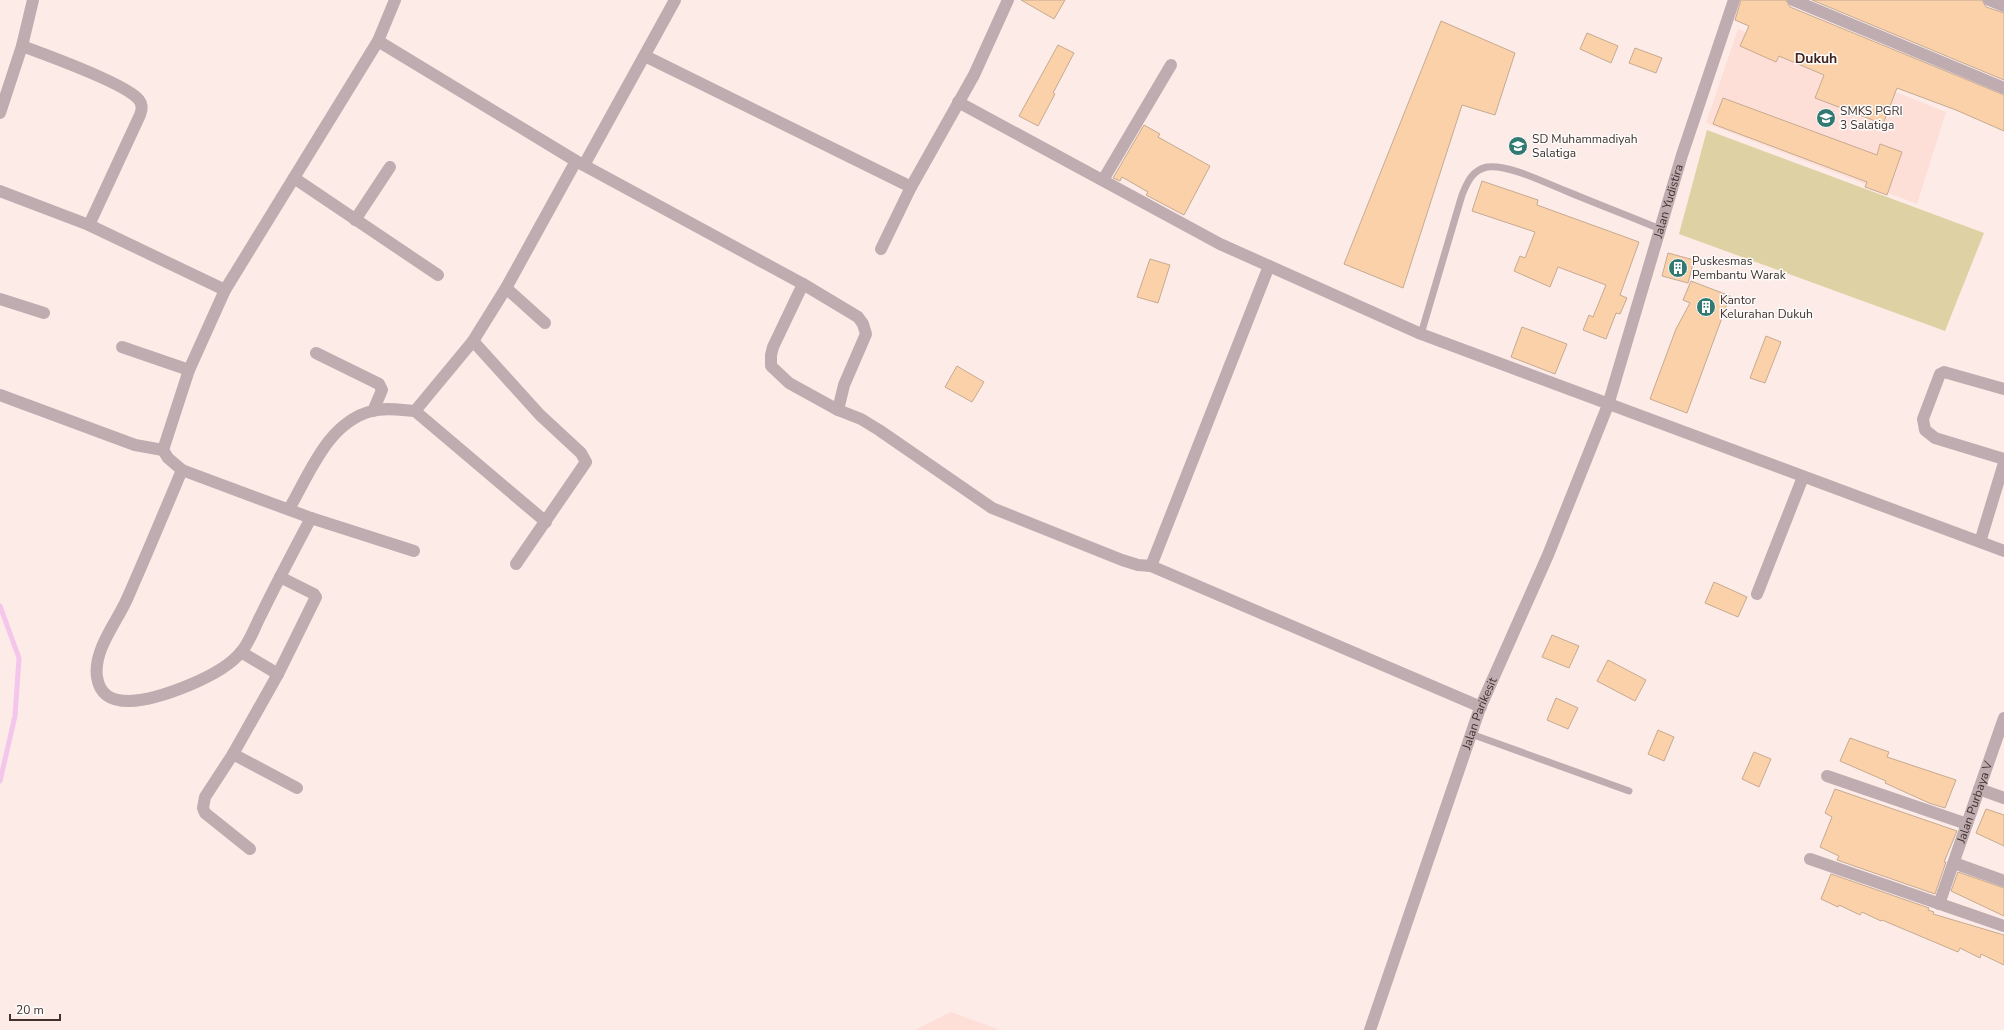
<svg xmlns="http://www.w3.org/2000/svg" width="2004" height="1030" font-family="'Nunito Sans',sans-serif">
	<rect width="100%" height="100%" fill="#fcebe7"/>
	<g fill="#fddfd8">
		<polygon points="1738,29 1946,112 1917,204 1706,123"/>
		<polygon points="951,1012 1000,1030 915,1030"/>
	</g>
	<polygon fill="#ded1a3" points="1707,130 1984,233 1945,331 1679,234"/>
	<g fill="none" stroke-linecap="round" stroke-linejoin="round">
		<polyline stroke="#f4c6eb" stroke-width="5" points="0,606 19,658 15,716 0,781"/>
	</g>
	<g fill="#fbd1aa" stroke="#c6aa91">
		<polygon points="1021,0 1065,0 1054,19"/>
		<polygon points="1741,0 1786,0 1790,7 2004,95 2004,131 1956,110 1897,88 1883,124 1815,98 1824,75 1779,56 1776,62 1740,46 1749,26 1735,20"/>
		<polygon points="1812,0 1982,0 1986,7 2004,13 2004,80"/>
		<polygon points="1441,21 1515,53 1495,115 1462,105 1403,288 1344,264"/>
		<polygon points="1587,33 1618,46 1611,63 1580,49"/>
		<polygon points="1058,45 1074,53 1053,93 1055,94 1038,126 1019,116"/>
		<polygon points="1635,48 1662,58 1656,73 1629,63"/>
		<polygon points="1723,98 1877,155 1880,144 1902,152 1887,195 1865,187 1867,182 1713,124"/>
		<polygon points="1144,125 1160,134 1158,137 1210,166 1184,215 1146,195 1148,192 1122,177 1120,181 1113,178"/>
		<polygon points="1482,181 1538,200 1537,205 1639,242 1620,295 1627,298 1620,314 1616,313 1606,339 1583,330 1589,315 1593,317 1606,285 1558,267 1550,287 1514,271 1520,256 1525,258 1535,232 1472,211"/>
		<polygon points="1668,253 1694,260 1688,283 1662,276"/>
		<polygon points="1150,259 1170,265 1158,303 1137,297"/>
		<polygon points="1691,281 1730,296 1687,413 1650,399 1676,329 1690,303 1683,300"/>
		<polygon points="1522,327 1567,344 1555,374 1511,357"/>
		<polygon points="1766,336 1781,342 1765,383 1750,378"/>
		<polygon points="957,366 984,382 972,402 945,387"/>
		<polygon points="1714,582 1747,597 1738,617 1705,603"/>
		<polygon points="1552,635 1579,646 1569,668 1542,657"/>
		<polygon points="1608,660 1646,680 1635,701 1597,681"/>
		<polygon points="1556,698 1578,708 1568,729 1547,720"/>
		<polygon points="1658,730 1674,737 1664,761 1648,754"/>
		<polygon points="1850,738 1889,752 1887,757 1956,780 1945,808 1929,803 1885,783 1886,781 1840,761"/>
		<polygon points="1754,752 1771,759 1759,787 1742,779"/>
		<polygon points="1835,789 1957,831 1944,862 1946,862 1935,894 1837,860 1839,856 1820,847 1832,817 1825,813"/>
		<polygon points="1986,809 2004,815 2004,846 1976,833"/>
		<polygon points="1958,872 2004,888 2004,916 1951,891"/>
		<polygon points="1831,874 1929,908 1928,910 1934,912 1933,914 2004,935 2004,965 1981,954 1980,958 1960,948 1958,952 1882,920 1881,921 1862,912 1860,915 1839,905 1838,907 1821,899"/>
	</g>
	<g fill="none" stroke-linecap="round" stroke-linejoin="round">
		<g stroke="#beacb0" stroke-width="7">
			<path d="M1421,334L1462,195C1467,183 1472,170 1487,167C1509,164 1545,183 1566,191C1597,204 1629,216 1660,229"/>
			<polyline points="1471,734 1629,791"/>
		</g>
		<g stroke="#beacb0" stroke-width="12">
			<polyline points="1793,0 2004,88"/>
			<polyline points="1989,0 2004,6"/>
			<polyline points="378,41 576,161 803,284 858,317 863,324 866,334 844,385 838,410 861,419 879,430 992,508 1122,560 1138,565 1151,566 1481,707"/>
			<path d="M22,46C44,54 127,84 139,100C143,105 142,110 140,115L89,225"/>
			<polyline points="645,56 911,187"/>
			<polyline points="958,102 1220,244 1421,334 2004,551"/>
			<polyline points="0,113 22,46 33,0"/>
			<polyline points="584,165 675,0"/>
			<polyline points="294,178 438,275"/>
			<polyline points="1103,180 1171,65"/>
			<polyline points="0,191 89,225 225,290"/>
			<polyline points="355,220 390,167"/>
			<polyline points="881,249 911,187 974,75 1008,0"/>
			<polyline points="803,284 773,347 771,355 771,366 789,383 838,410"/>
			<polyline points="506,288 545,323"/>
			<polyline points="0,299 44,313"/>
			<polyline points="473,341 540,415 581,453 586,462 516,564"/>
			<polyline points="122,347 189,370"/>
			<polyline points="316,353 379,384 382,390 373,411"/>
			<polyline points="2004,389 1944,372 1940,374 1923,419 1925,430 1935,438 2004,459"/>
			<polyline points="0,395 135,445 163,450 189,370 225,290 378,41 395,0"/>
			<polyline points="415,411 473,341 506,288 576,161"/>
			<polyline points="163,450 168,458 182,470 311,518 414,551"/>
			<path d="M182,470C164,513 146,556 127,599C117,622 93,650 97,677C100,696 112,701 129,701C159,700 222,676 241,652C250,642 255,626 261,615C277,582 294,550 311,518"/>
			<path d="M289,509C310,473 328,422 372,411C385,407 401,410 415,411L546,522"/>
			<polyline points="1980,542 2004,463"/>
			<polyline points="1151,566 1269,266"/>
			<polyline points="1757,594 1803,477"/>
			<polyline points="241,652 278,674 316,597 314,594 280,577"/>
			<polyline points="233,754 297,788"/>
			<polyline points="1827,776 1967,824"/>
			<polyline points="1979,789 2004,798"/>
			<polyline points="250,849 205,813 203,808 205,797 233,754 278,674"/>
			<polyline points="1810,859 2004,926"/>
			<polyline points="1954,863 2004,881"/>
			<path id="s1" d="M1939,904L2004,718"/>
			<path id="s2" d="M1370,1030L1480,708L1548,555L1608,405L1682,155L1734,0"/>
		</g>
	</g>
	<defs>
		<g id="school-disc" transform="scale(1)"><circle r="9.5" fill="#327972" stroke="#fcfcfc"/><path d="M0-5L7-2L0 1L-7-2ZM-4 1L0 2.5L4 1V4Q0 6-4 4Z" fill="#fff"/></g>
		<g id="building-disc" transform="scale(1)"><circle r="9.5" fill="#327972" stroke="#fcfcfc"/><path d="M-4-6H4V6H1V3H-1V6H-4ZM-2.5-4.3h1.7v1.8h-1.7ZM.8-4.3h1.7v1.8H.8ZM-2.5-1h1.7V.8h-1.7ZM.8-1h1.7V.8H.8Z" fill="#fff"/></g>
	</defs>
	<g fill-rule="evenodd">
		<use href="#school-disc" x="1826" y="118"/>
		<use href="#school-disc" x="1518" y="146"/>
		<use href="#building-disc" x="1678" y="268"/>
		<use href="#building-disc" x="1706" y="307"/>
	</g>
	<g text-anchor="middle" stroke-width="3" stroke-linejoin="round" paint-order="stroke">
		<g font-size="12" fill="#41322e" stroke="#fcfcfc" text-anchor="start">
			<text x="1840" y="115">SMKS PGRI<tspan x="1840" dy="14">3 Salatiga</tspan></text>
			<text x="1532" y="143">SD Muhammadiyah<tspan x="1532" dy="14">Salatiga</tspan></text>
			<text x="1692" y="265">Puskesmas<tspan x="1692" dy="14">Pembantu Warak</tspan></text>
			<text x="1720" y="304">Kantor<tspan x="1720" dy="14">Kelurahan Dukuh</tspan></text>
		</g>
		<g font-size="12" fill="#41322e" stroke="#fcfcfc">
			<text dy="4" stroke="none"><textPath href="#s2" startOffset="882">Jalan Yudistira</textPath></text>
			<text dy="4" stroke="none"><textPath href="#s2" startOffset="335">Jalan Parikesit</textPath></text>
			<text dy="4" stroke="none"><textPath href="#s1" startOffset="108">Jalan Purbaya V</textPath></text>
		</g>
		<g font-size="14" font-weight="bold" fill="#41231c" stroke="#fcfcfc">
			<text x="1816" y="63">Dukuh</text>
		</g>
	</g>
	<path d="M10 1014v6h50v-6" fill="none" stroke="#41322e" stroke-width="2"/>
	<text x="16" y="1014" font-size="12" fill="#41322e" stroke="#fcfcfc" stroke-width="3" paint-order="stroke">20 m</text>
</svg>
